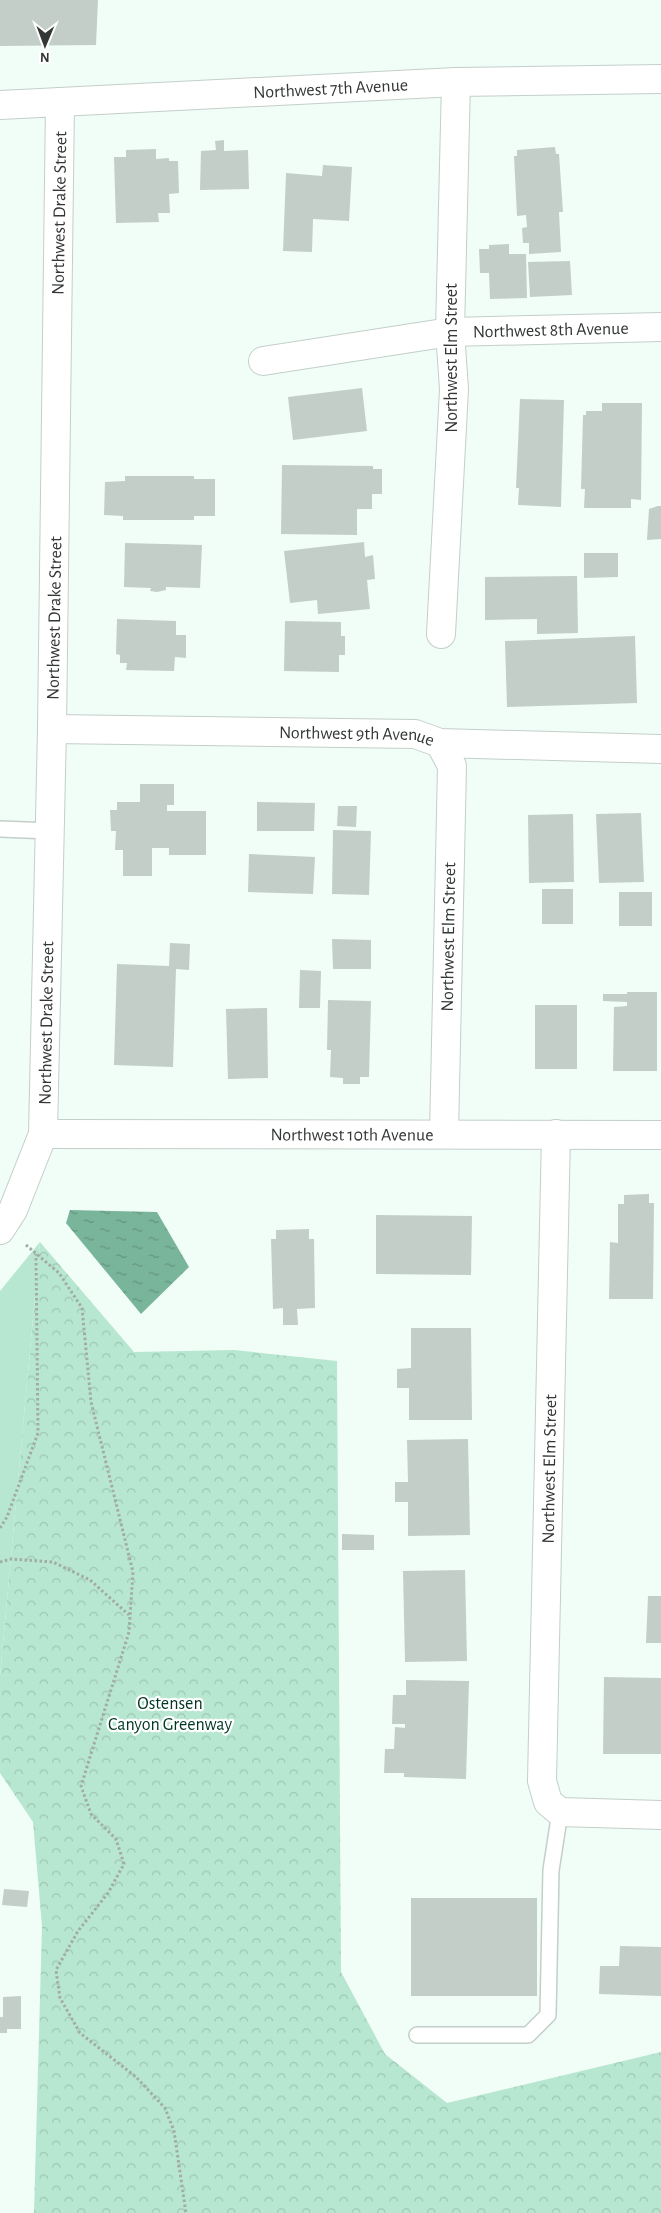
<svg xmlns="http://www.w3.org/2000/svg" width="661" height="2213" font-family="'Alegreya Sans',sans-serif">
	<defs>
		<pattern id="forest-crowns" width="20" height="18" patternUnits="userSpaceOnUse" patternTransform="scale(1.25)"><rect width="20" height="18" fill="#b7e7d0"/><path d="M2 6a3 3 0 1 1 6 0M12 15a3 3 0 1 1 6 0" fill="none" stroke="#9ec7b3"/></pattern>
		<pattern id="water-ripples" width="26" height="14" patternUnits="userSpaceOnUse" patternTransform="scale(1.25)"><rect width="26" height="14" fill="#79b59a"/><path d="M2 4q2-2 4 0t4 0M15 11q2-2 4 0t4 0" fill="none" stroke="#64947e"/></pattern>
	</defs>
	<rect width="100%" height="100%" fill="#f1fdf7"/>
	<polygon fill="url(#forest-crowns)" points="40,1242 134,1352 234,1350 337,1361 341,1972 385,2054 447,2103 661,2052 661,2213 34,2213 42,1926 33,1822 0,1773 0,1676"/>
	<polygon fill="#b7e7d0" points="40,1242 0,1676 0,1291"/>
	<polygon fill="url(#water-ripples)" points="70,1210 157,1212 189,1267 141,1314 66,1223"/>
	<g fill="#c3cec9">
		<polygon points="0,0 98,0 96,45 0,46"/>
		<polygon points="224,140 224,151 248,150 249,189 200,190 201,151 216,150 215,141"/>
		<polygon points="555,147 556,154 559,154 563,212 559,212 561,252 529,254 529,243 523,243 522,228 527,227 526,215 517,216 514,156 517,156 517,150"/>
		<polygon points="156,149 156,159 169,158 169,161 178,161 179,193 169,194 170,213 158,213 159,222 116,223 114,157 126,157 126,150"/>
		<polygon points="323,165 352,167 349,221 313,219 312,252 283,251 286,173 322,176"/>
		<polygon points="509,244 509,254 526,254 527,298 490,299 489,273 480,273 479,249 489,249 489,245"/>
		<polygon points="570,261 572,295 530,297 528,262"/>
		<polygon points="362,388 367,431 293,440 288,397"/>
		<polygon points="520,399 564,400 561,507 518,505 519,488 516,488"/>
		<polygon points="602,403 642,403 641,500 631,499 631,508 584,508 585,489 581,489 583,415 586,415 586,411 602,411"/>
		<polygon points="282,465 373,466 373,469 382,469 382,494 372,494 372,509 357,509 357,535 281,534"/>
		<polygon points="125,476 194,476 194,479 215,479 215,516 194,516 194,520 123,520 123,516 104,515 105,482 125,481"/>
		<polygon points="658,506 661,506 661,539 647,540 649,509"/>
		<polygon points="364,542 365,557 373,555 375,579 367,580 370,609 318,614 317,600 290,603 284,551"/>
		<polygon points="125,543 202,545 200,588 166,587 166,590 157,592 150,591 151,588 124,587"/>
		<polygon points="584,553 618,553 618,577 584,578"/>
		<polygon points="577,576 578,633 537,634 537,619 485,620 485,577"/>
		<polygon points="117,619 176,621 176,635 186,635 186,658 175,657 174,671 126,670 127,663 120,663 120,655 116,654"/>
		<polygon points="285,621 341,622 341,636 345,636 345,655 339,655 339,672 284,671"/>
		<polygon points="635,636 637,703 507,707 505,641"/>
		<polygon points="140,784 174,784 174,805 167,805 167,811 206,811 206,855 169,855 169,848 152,848 152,876 123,876 123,850 115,850 116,831 111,831 110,810 117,810 117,802 140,802"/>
		<polygon points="257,802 315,803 314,831 257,831"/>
		<polygon points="338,806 357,806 356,827 337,826"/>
		<polygon points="641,813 644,882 599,883 596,814"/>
		<polygon points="573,814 574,882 529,883 528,815"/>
		<polygon points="333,830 371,831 369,895 332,894"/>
		<polygon points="249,854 315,857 313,894 248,892"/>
		<rect x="542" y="889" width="31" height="35"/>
		<rect x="619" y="892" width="33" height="34"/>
		<polygon points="332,939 371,940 371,969 333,969"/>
		<polygon points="170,943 190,944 189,970 176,969 173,1067 114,1065 117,964 169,966"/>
		<polygon points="300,970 321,971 320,1008 299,1008"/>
		<polygon points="627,992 657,992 657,1071 613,1071 614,1007 627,1006 627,1002 603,1001 603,994 627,994"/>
		<polygon points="328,1000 371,1001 369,1077 360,1077 360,1084 343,1084 343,1078 330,1077 331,1050 327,1050"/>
		<rect x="535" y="1005" width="42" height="64"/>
		<polygon points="267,1008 268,1078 228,1079 226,1009"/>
		<polygon points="649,1194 649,1203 654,1203 653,1299 609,1299 610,1242 618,1243 618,1204 624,1204 624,1195"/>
		<polygon points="376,1215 472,1216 471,1275 376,1274"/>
		<polygon points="309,1229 309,1239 314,1239 315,1308 297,1309 298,1325 283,1325 283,1308 273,1309 271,1239 276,1239 276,1230"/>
		<polygon points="411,1328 471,1328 472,1420 409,1420 409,1388 397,1388 397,1369 411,1368"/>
		<polygon points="468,1439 470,1535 408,1536 408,1502 395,1502 395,1482 408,1482 407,1440"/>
		<polygon points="342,1534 374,1535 374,1550 342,1550"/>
		<polygon points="465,1570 467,1661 405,1662 403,1571"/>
		<polygon points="648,1596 661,1596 661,1643 646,1643"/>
		<polygon points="604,1677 661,1678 661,1754 603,1754"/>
		<polygon points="406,1680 469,1681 466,1779 404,1777 404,1773 384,1773 385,1749 394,1749 395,1727 405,1728 405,1724 392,1724 393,1695 406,1695"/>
		<polygon points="4,1889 29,1891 27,1907 2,1905"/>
		<rect x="411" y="1898" width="126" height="98"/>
		<polygon points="620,1946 661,1947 661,1996 599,1994 600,1966 619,1966"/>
		<polygon points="21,1996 21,2029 7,2029 7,2033 0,2033 0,2017 3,2017 3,1997"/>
	</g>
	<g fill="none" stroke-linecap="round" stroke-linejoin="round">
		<g stroke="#c3cfc9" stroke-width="18">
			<g id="service">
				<polyline points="0,829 50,831"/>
				<polyline points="417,2035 528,2035 548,2015 551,1870 560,1812"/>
			</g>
		</g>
		<g stroke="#c3cfc9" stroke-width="30">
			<g id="minor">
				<path id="s1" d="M60,102L456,82L661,79"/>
				<path id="s2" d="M263,361L450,332L661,327"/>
				<polyline points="441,634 454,389 450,332 456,82"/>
				<path id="s3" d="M52,729L415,734L440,743L661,749"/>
				<polyline points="440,743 452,766 444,1134"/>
				<polyline points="556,1134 542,1781 548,1802 560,1812 661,1815"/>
			</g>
		</g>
		<g stroke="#c3cfc9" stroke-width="30">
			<g id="tertiary">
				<polyline points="0,105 60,102 52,729 43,1134 13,1210 0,1230"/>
				<path id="s4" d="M43,1134L661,1135"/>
			</g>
		</g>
		<g stroke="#a2aba7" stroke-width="3" stroke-dasharray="2.5 2.5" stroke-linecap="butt">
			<polyline points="26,1245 59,1273 82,1308 91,1402 133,1572 129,1632 81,1786 91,1814 116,1839 124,1864 108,1893 78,1931 56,1970 60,1998 80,2033 136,2077 165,2108 174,2131 186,2213"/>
			<polyline points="0,1528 7,1517 38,1433 36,1254"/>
			<polyline points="0,1562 11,1559 53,1562 90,1580 129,1615"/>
		</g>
		<use href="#service" stroke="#fff" stroke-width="15"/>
		<use href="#minor" stroke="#fff" stroke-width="28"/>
		<use href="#tertiary" stroke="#fff" stroke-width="28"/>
	</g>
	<g text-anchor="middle" stroke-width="4.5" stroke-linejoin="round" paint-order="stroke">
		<g font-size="18" fill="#333735" stroke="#fff">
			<text dy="6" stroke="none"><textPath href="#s1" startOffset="271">Northwest 7th Avenue</textPath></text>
			<text transform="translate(59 213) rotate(-89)" y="6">Northwest Drake Street</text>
			<text dy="6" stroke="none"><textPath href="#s2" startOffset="290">Northwest 8th Avenue</textPath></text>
			<text transform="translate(451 358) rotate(-90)" y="6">Northwest Elm Street</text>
			<text transform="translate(54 618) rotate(-89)" y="6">Northwest Drake Street</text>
			<text dy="6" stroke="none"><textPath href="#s3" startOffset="305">Northwest 9th Avenue</textPath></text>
			<text transform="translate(448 937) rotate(-89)" y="6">Northwest Elm Street</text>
			<text transform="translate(46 1023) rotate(-89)" y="6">Northwest Drake Street</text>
			<text dy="6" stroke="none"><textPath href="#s4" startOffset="309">Northwest 10th Avenue</textPath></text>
			<text transform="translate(549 1469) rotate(-89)" y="6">Northwest Elm Street</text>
		</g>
		<g font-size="18" fill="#013624" stroke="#fff">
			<text x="170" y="1709">Ostensen<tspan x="170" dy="21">Canyon Greenway</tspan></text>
		</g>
	</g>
	<g transform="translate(45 45) rotate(181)" stroke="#ffffff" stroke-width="4" paint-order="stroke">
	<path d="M0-4L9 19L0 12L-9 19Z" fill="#333735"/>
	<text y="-8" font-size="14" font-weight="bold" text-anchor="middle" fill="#333735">N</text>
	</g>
</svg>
